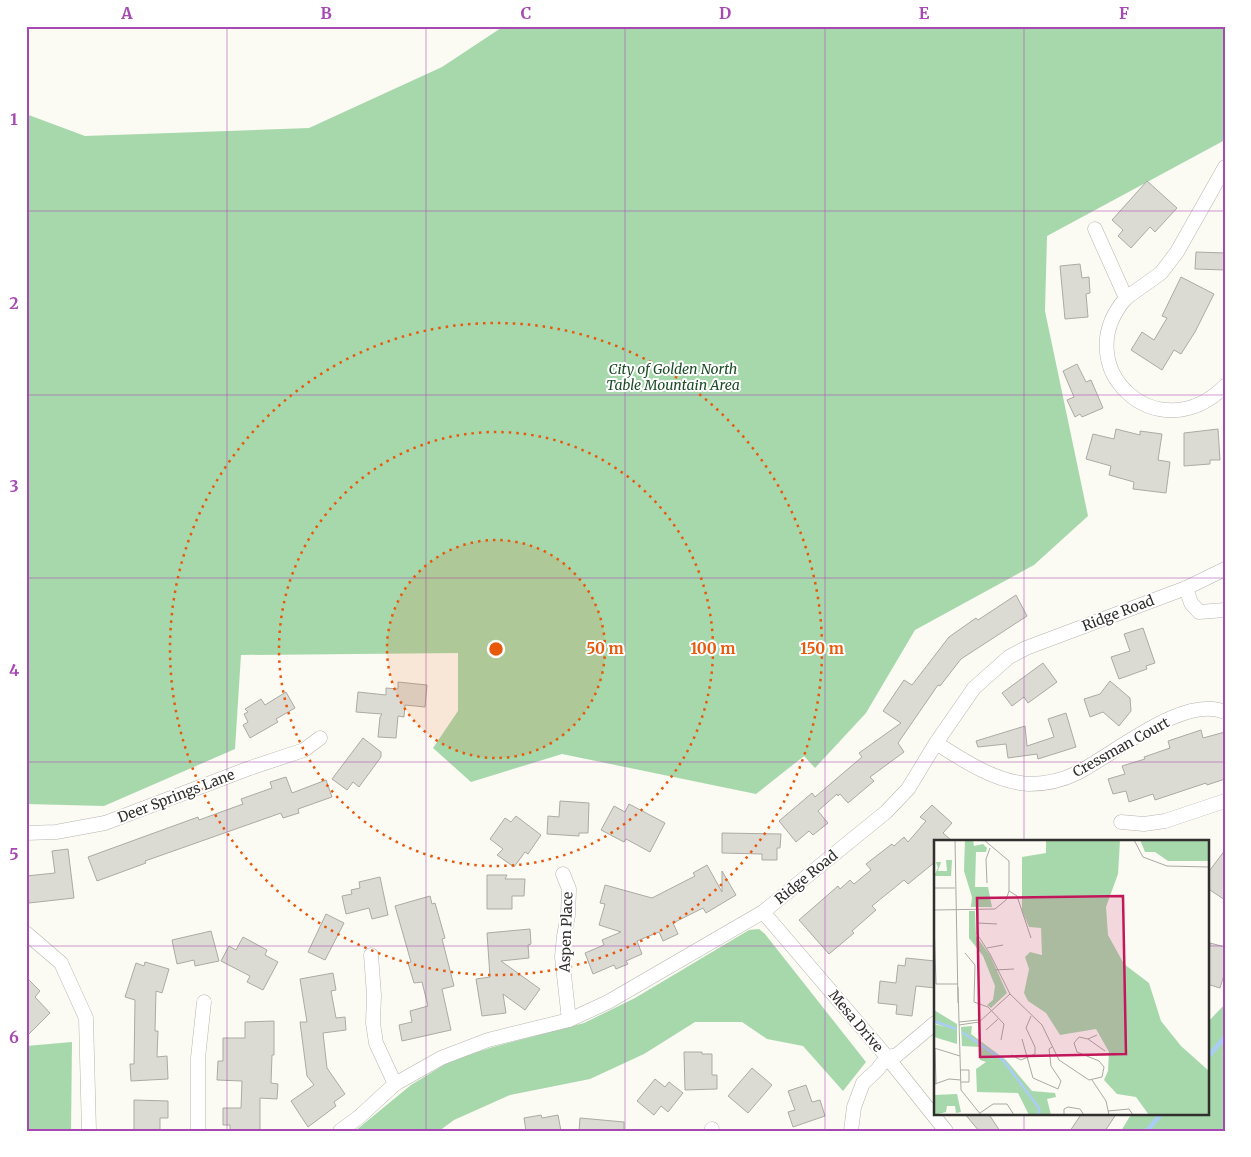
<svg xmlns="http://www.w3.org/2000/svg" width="1251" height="1157" font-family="Merriweather,serif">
	<rect width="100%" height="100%" fill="#fbfaf3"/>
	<g fill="#a7d8ac">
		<polygon points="504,26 1225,26 1225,140 1047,236 1045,311 1088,516 1034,565 915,630 866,713 815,768 804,756 756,794 562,754 471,782 433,748 458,711 458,653 241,655 235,749 104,806 26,804 26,114 85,136 309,128 442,67"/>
		<polygon points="759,929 765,934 866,1062 843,1091 803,1046 767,1039 742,1022 695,1022 644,1054 590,1079 510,1095 454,1120 439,1131 355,1131 411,1085 452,1060 493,1047 584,1023 635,998 749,930"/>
		<polygon points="1225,1004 1225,1131 1121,1131 1132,1113 1207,1113 1207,1023"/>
		<polygon points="72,1042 71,1131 26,1131 26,1046"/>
	</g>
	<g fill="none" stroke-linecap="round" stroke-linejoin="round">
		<g stroke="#abcdf5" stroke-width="4.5">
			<polyline points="1207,1058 1225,1037"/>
			<polyline points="1147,1131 1162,1113"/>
		</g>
	</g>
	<g fill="#dbdad3" stroke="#acaaa4">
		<polygon points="1147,181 1177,208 1155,232 1150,227 1131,248 1118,236 1123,230 1112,220"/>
		<polygon points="1196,252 1225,253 1225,270 1195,269"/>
		<polygon points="1080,264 1082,278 1089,277 1090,293 1086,294 1088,317 1065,319 1060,266"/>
		<polygon points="1181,277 1214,294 1195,332 1181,354 1174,350 1162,370 1131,350 1142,332 1154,340 1167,318 1162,316"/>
		<polygon points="1077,364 1086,382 1091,380 1103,408 1082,417 1080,414 1075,417 1067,400 1074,397 1063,371"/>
		<polygon points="1116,429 1140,435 1140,431 1162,434 1158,460 1170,462 1166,493 1133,489 1134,482 1109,475 1111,466 1086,459 1093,434 1114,439"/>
		<polygon points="1218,429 1220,460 1210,460 1210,464 1184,466 1184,433"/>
		<polygon points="1016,595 1027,616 961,659 940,686 938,685 898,743 904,752 870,777 874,781 848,803 840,794 838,796 837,794 818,811 828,823 813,835 809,831 796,842 779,821 812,793 815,797 862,757 859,753 901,723 883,711 904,680 912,685 949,637 976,618 978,620"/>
		<polygon points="1143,628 1155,663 1146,666 1147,669 1119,679 1111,657 1130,651 1124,634"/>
		<polygon points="1043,663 1057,682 1028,703 1024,697 1012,706 1002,693"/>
		<polygon points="1110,681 1130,698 1131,711 1119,726 1103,712 1090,717 1084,699 1100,694"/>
		<polygon points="398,682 427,685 425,707 405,705 404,717 398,716 396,738 378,737 380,717 382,714 356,712 358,692 386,695 386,688 398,689"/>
		<polygon points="286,692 295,708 276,719 278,722 250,738 243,725 248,722 244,714 248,712 245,709 261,699 265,705"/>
		<polygon points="1066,713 1076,747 1038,759 1037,754 1008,758 1006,744 978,747 976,741 1025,726 1027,746 1054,737 1048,719"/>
		<polygon points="1201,730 1203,738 1225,732 1225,779 1207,785 1206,783 1155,800 1153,794 1129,802 1126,791 1113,794 1108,779 1125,774 1122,766 1145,759 1144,757 1170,748 1168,741"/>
		<polygon points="363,738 381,752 381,757 359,787 353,782 347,790 332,779"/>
		<polygon points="286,777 292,793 326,780 332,797 298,809 299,813 283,818 281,813 145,861 146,863 97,881 88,857 198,817 199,820 243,804 241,799 272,788 270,782"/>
		<polygon points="560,801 589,803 588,833 579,833 579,836 547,834 548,816 559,817"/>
		<polygon points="629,804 665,823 650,852 626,839 624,842 601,830 614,806 625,812"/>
		<polygon points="932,805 952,823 943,833 952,841 935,841 935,862 908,884 904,880 872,906 876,910 852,931 854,933 829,954 799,920 838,886 840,889 850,880 854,884 871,870 866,864 892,844 894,846 904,837 908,842 926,821 920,817"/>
		<polygon points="516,816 541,835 528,854 525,852 514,867 497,855 503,849 490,839 505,818 511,822"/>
		<polygon points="722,833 781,834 780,848 777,848 777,860 762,860 762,854 722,853"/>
		<polygon points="68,849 74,898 29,903 26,876 55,873 52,851"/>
		<polygon points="1225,850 1225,900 1207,888 1207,874"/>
		<polygon points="707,865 722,892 722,871 736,895 706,913 703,908 673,923 678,934 663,941 659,932 637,941 642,954 626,961 628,964 616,969 614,965 593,974 585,953 604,945 602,940 621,932 599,925 605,904 600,903 605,885 652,898 695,876 693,873"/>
		<polygon points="487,875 507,875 505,879 525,879 524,896 512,896 512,909 487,909"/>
		<polygon points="380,877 388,915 372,919 369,908 346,914 342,896 352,894 351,890 360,888 359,882"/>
		<polygon points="430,896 432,904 435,903 445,938 442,939 454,986 442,989 451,1030 402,1041 399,1025 412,1022 410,1011 428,1006 422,982 414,983 408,963 411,962 395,906"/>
		<polygon points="326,914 344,923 325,960 308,952"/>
		<polygon points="530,929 531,944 528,945 529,958 501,961 540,989 525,1010 503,994 506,1013 482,1016 476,979 490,977 487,933"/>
		<polygon points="211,931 219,961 195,966 194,960 177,964 172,940"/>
		<polygon points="243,937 267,950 265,955 278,962 263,990 247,982 250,976 221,961 229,946 236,950"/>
		<polygon points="1210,943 1225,947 1225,972 1220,988 1207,984 1207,945 1210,946"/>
		<polygon points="906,958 935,961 935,988 916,986 912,1016 896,1014 897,1005 878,1003 880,981 896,983 898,965 905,966"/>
		<polygon points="145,962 169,969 162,993 156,991 155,1031 158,1031 157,1057 167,1056 168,1079 131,1081 130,1064 134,1064 135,1000 125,997 136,963 144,966"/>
		<polygon points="333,973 336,990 331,991 336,1018 345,1017 346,1030 323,1033 327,1068 345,1094 334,1102 336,1106 308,1127 291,1101 314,1085 307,1076 300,1022 307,1022 300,979"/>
		<polygon points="26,977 40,991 35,997 50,1013 26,1037"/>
		<polygon points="274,1021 274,1055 272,1055 271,1083 278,1084 277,1099 260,1098 260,1131 230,1131 230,1125 223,1125 223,1108 241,1108 242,1081 217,1080 218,1061 223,1061 223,1038 245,1038 245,1022"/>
		<polygon points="684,1052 702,1052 702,1054 712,1054 712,1075 717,1075 717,1089 685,1090"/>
		<polygon points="752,1068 772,1085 748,1113 728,1096"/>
		<polygon points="655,1079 665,1087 669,1082 683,1093 668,1112 661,1106 654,1115 637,1101"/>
		<polygon points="806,1085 812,1102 820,1100 825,1116 793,1127 788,1112 795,1110 788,1091"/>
		<polygon points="134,1100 168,1101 168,1118 160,1118 160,1131 134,1131"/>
		<polygon points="964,1113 988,1113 1000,1131 979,1131"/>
		<polygon points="1082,1113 1117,1113 1105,1131 1070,1131"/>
		<polygon points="541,1115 542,1118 558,1115 561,1131 526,1131 524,1118"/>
		<polygon points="580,1118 624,1122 624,1131 579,1131"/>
	</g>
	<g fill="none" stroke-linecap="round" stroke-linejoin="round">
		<g stroke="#b6b5af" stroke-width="15">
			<g id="street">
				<path d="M1095,229L1126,298C1066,367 1158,453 1225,386"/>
				<polyline points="1126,298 1161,273 1177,252 1225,167"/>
				<polyline points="1186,588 1191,603 1199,612 1225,610"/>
				<path d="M936,743C964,761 996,782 1029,784C1045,784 1063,780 1077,773C1113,755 1184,694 1225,712"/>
				<polyline points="1121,822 1144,824 1165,821 1225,801"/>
				<polyline points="26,833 56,832 105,823 250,768 304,750 320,738"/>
				<polyline points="563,874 569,889 568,915 564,936 562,957 569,1020"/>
				<polyline points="763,912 887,1057 946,1131"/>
				<polyline points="26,933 61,963 86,1018 89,1131"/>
				<polyline points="371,955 374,995 373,1023 376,1043 395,1084"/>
				<polyline points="198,1131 198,1058 204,1002"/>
				<polyline points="340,1131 359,1117 395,1084 441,1058 488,1040 569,1020 608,1002 763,912 886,812 908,789 936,743 974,688 1009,657 1026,648 1186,588 1225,569"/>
				<polyline points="711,1131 712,1129"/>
				<polyline points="851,1131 854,1107 863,1083 877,1070 887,1057 897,1055 935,1023"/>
			</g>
		</g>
		<use href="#street" stroke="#fff" stroke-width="14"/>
	</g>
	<path fill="none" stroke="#a749b2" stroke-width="1" stroke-opacity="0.55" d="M227,26V1131M426,26V1131M625,26V1131M825,26V1131M1024,26V841M26,211H1225M26,395H1225M26,578H1225M26,762H1225M26,946H935M1207,946H1225M1024,1113V1131"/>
	<circle cx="496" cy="649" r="109" fill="#e8590c" fill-opacity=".12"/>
	<g fill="none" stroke="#e8590c" stroke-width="2.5" stroke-dasharray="2.5 5">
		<circle cx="496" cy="649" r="109"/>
		<circle cx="496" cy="649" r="217"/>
		<circle cx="496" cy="649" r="326"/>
	</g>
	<g text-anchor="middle" stroke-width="4" stroke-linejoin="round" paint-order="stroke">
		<g font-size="14" font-style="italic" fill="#1b4d26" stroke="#fff">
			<text x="673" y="374">City of Golden North<tspan x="673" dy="16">Table Mountain Area</tspan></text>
		</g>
		<g font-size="14" fill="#302f2d" stroke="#fff">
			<text transform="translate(1118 613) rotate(-21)" y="5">Ridge Road</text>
			<text transform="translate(1121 747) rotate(-29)" y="5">Cressman Court</text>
			<text transform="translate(176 796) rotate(-21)" y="5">Deer Springs Lane</text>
			<text transform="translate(806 877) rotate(-39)" y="5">Ridge Road</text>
			<text transform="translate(566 932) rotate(-88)" y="5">Aspen Place</text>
			<text transform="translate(856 1021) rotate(50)" y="5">Mesa Drive</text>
		</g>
	</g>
	<g transform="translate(934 840)">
		<rect width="275" height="275" fill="#fbfaf3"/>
		<path d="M31,0H39L40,6L49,4L53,8L52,12H42L41,47H54L58,67H37L38,57L30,31ZM112,0H186L184,34L172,67L174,95L190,124L215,143L227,181L247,206L275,231V275H215L202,257L183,254L170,240L174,231L175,212L162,189L126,195L112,173L94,161L90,153L95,129L91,117L96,112L108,115L107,88L95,87L88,71V17L112,13ZM206,0H275V21H234L221,12H211ZM12,20H18L17,36H0L4,28L2,22H7L4,31H13ZM35,71H41L42,96L56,115L73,153L57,168L53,165L59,160L61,146L49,116L35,98ZM0,170L23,184V204L0,197V184L11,187L0,183ZM38,186L37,194L72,220L98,251L121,253L122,257L113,259L117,275H95L84,253L43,252L42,229L52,222L46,220V207L28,206L27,187ZM23,254L27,272L22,273L21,266H13L12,272L0,275V255Z" fill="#a7d8ac"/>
		<path fill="none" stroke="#abcdf5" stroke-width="2.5" d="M0,181L22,189M28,192L69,220L105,268V275"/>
		<path fill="none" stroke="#aaa9a4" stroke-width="1" d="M21,0L24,163M200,0L209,17L233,26L275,27M53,43L52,19L56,8M0,48H21M75,51L83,56L97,98M0,70L61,69L72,60L75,51V21L50,0M44,70L43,94L56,114L76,154L108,185L125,220L155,240L168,237L170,227L165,221L143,212L140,203L145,197L154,199L163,195M0,81L2,144M43,83L63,84M53,108L69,105M31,113L41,125L40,162L54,167L70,184L67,200M61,130L80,129M2,144H24M24,147L27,250L47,275M25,182L44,180M25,185L45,182L76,154M52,190L64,179M88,199L99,238L124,249L127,241L117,226L115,209L118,207M154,199L171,211M0,208L26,216M1,208L2,244M77,215L87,220L101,214V207L92,188L97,176M26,230H35V242H27M158,240L172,261L175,275M1,244L15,239L27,240M174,271L195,269L199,275M46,273L59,264H73L80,275M130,275V269L134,267L146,269L150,275"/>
		<path fill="#c2185b" fill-opacity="0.15" stroke="#c2185b" stroke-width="2.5" d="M189,56L192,214L46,217L43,58Z"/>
		<rect width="275" height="275" fill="none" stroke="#302f2d" stroke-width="2.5"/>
	</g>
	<circle cx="496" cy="649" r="8" fill="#e8590c" stroke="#fff" stroke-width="2.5"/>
	<g font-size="15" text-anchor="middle" font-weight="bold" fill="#e8590c" stroke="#fff" stroke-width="4" stroke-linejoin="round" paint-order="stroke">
		<text x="605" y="654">50 m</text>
		<text x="713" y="654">100 m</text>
		<text x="822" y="654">150 m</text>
	</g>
	<rect width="1251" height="1157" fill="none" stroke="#ffffff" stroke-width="55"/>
	<rect x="28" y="28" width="1196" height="1102" fill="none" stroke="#a749b2" stroke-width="2"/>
	<g font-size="16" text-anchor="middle" font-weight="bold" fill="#a749b2">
		<text x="127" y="19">A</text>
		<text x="326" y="19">B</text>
		<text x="526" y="19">C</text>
		<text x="725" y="19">D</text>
		<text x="924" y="19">E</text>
		<text x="1124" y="19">F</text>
		<text x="14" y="125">1</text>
		<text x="14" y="309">2</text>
		<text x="14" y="492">3</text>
		<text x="14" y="676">4</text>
		<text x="14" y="860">5</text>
		<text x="14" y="1043">6</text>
	</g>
</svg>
